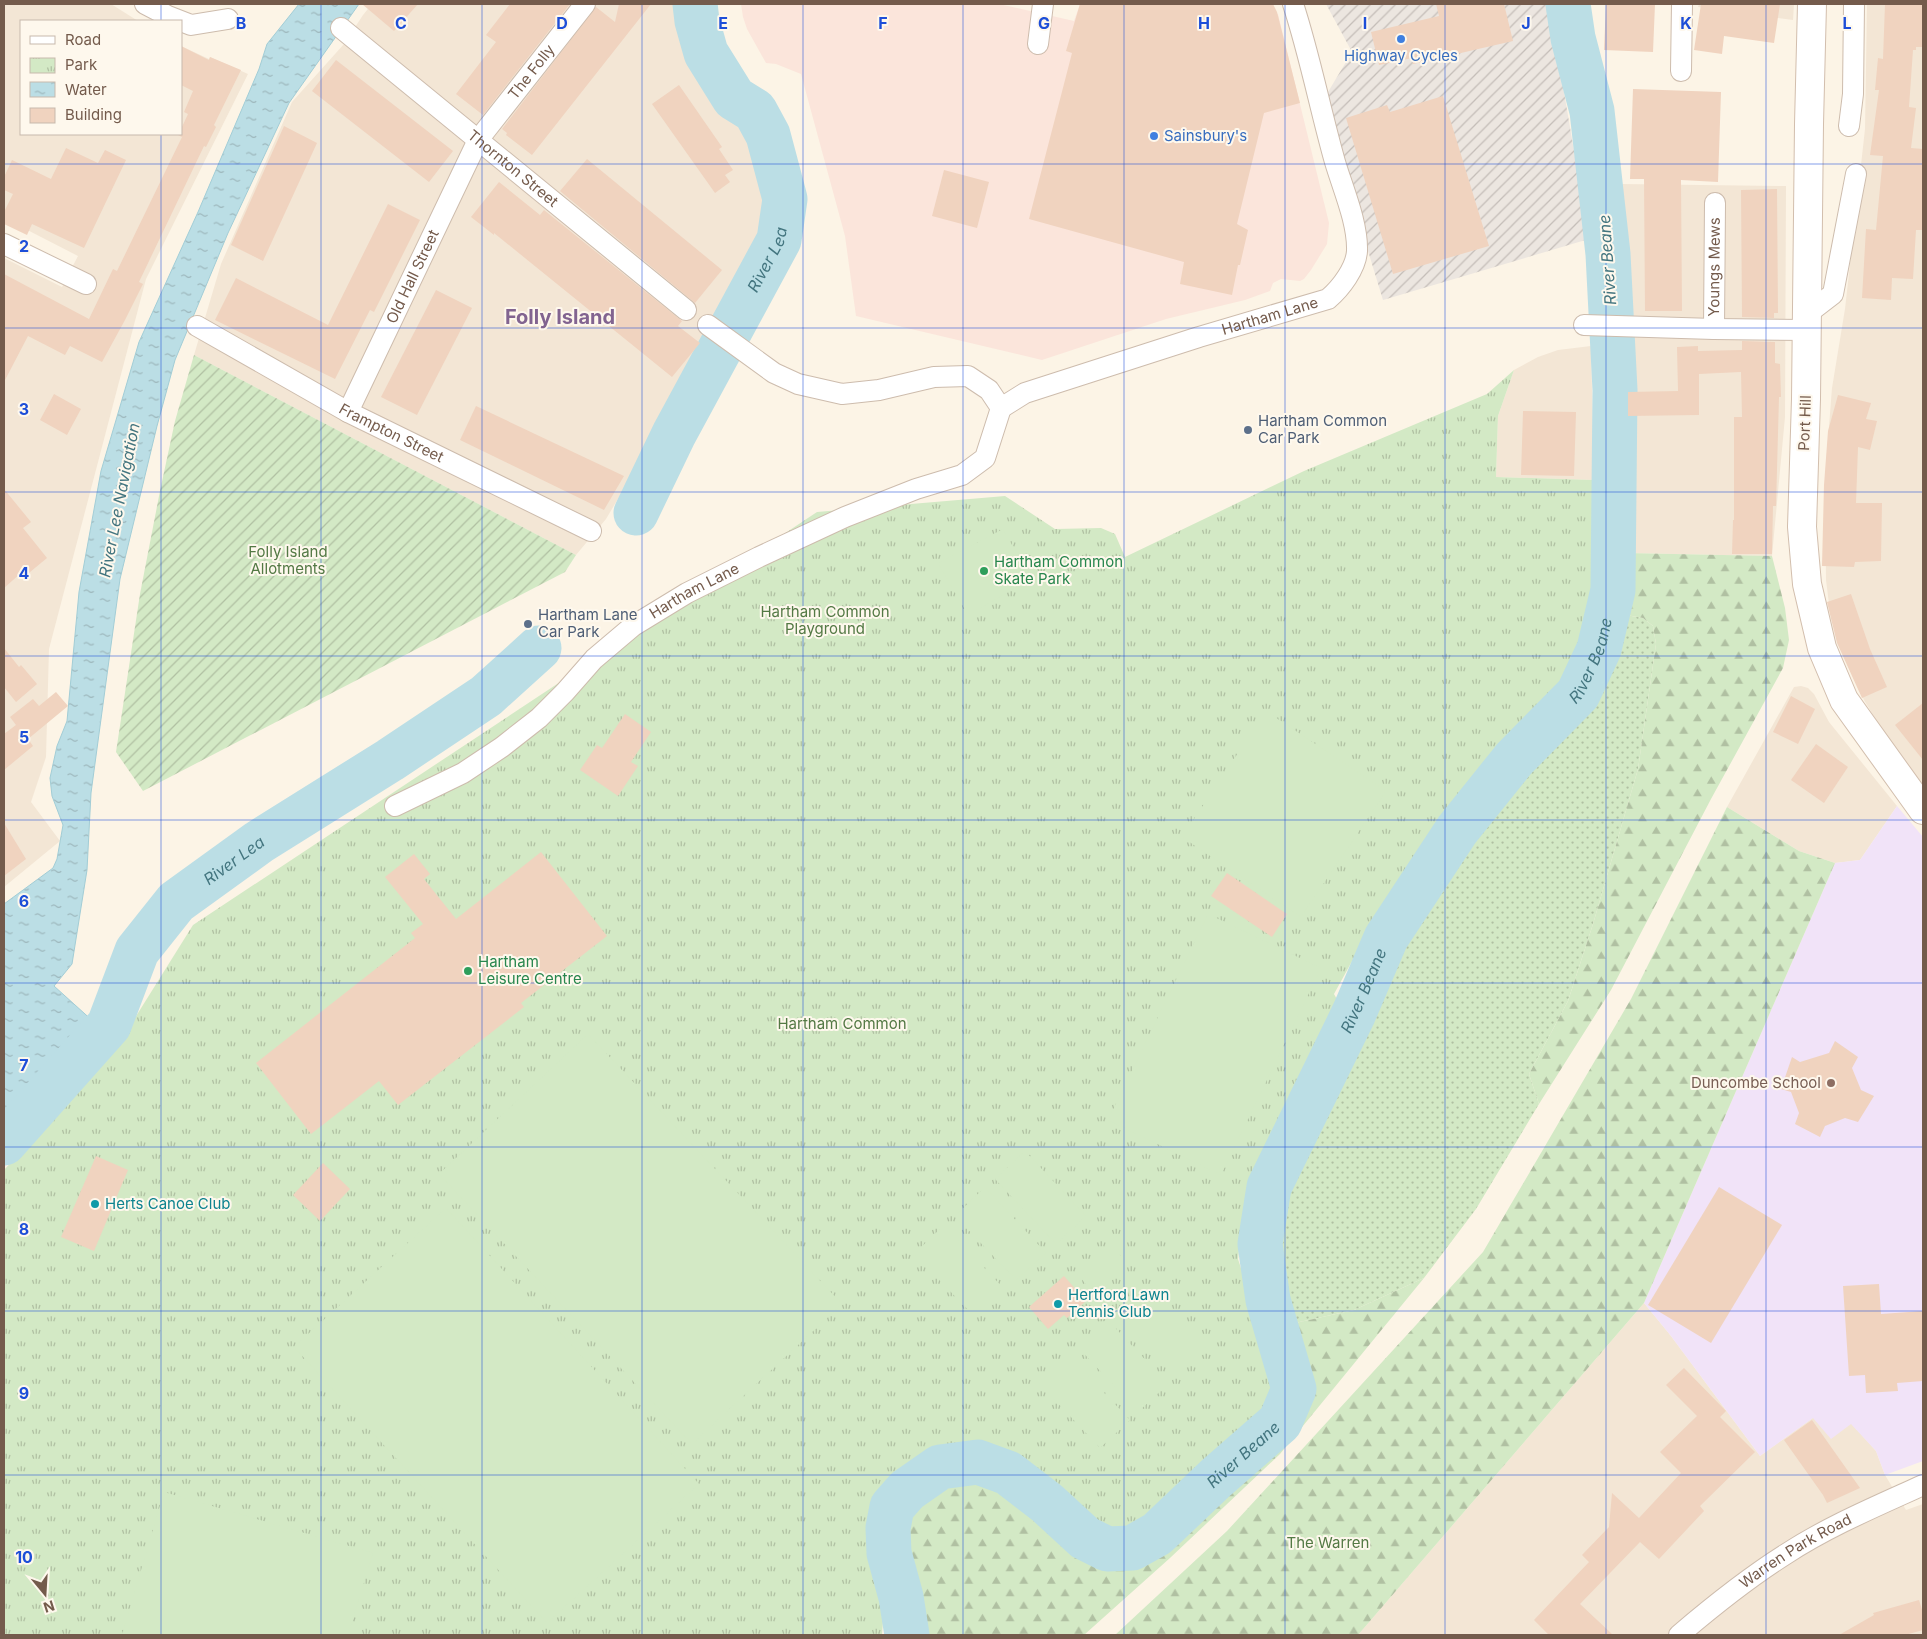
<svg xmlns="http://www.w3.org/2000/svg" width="1927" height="1639" viewBox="0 0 1927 1639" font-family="Inter,sans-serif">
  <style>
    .residential { fill: #f3e6d5 }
    .commercial { fill: #fbe5db }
    .industrial { fill: url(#industrial-furrows) }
    .education { fill: #f1e3f8 }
    .grass { fill: url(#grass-dots) }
    .forest { fill: url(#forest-firs) }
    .park { fill: url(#park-tufts) }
    .garden { fill: url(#garden-furrows) }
    .pitch { fill: #d3e9c5 }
    .water { fill: url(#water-ripples); stroke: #a2cdd6 }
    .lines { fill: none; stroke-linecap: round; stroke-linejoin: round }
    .river { stroke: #bbdee5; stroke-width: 45 }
    .building { fill: #f0d3bf }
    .street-casing { stroke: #cdbcad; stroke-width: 22 }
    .secondary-casing { stroke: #d2bead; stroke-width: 30 }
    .street { stroke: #fff; stroke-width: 20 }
    .secondary { stroke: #fff; stroke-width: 28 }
    .grid { fill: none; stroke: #1d4ed8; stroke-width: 1; stroke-opacity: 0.55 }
    .shop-dot { fill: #3f7fe0; stroke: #fef8ed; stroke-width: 2 }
    .service-dot { fill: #5c6f8a; stroke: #fef8ed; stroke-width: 2 }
    .leisure-dot { fill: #2e9e5b; stroke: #fef8ed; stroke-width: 2 }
    .education-dot { fill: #8d6e63; stroke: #fef8ed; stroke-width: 2 }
    .culture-dot { fill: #0f9aa8; stroke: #fef8ed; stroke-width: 2 }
    .labels { text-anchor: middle; stroke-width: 4; stroke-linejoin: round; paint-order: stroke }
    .shop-label { font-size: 15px; fill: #366cbe; stroke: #fef8ed }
    .street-label { font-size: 15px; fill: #745b4c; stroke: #fef8ed }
    .service-label { font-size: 15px; fill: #4e5e75; stroke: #fef8ed; text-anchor: start }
    .park-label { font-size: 15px; fill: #537944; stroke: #fef8ed }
    .leisure-label { font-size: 15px; fill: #27864d; stroke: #fef8ed; text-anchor: start }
    .education-label { font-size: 15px; fill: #785e54; stroke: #fef8ed; text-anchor: end }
    .culture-label { font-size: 15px; fill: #0d838f; stroke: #fef8ed; text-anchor: start }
    .water-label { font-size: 16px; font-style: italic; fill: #43757f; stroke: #fef8ed }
    .district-label { font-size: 20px; font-weight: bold; fill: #826490; stroke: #fef8ed }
    .grid-label { font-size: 16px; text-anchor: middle; font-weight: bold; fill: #1d4ed8; stroke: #fef8ed; stroke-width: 4; stroke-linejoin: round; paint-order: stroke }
  </style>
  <defs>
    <pattern id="industrial-furrows" width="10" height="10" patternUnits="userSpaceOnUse" patternTransform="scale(1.25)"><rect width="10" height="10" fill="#ece6e0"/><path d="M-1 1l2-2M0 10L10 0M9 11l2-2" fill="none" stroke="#c4bdb8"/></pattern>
    <pattern id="grass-dots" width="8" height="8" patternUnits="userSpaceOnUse" patternTransform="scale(1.25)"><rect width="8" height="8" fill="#d3e9c5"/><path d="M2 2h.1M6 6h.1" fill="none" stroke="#b0c0a2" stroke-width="1.8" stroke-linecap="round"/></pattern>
    <pattern id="forest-firs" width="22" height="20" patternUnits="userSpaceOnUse" patternTransform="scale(1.25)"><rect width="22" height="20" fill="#d3e9c5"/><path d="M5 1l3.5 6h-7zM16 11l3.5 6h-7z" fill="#b0c0a2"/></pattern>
    <pattern id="park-tufts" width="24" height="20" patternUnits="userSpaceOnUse" patternTransform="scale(1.25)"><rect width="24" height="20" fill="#d3e9c5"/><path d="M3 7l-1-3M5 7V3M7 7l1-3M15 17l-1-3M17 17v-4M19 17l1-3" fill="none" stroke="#b0c0a2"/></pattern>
    <pattern id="garden-furrows" width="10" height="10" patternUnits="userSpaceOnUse" patternTransform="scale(1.25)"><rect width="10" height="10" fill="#d3e9c5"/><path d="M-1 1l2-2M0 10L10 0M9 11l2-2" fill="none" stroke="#b0c0a2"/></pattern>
    <pattern id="water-ripples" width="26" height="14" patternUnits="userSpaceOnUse" patternTransform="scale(1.25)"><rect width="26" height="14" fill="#bbdee5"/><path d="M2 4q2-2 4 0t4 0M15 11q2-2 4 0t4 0" fill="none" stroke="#9db7bc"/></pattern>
  </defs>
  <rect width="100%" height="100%" fill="#fcf4e6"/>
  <g class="residential">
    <polygon points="4,4 111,4 138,21 21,21 21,134 181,134 181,46 209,59 210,57 248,74 146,279 49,649 46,757 31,802 60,841 4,887 4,258 62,287 78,256 4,218"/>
    <polygon points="372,4 687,4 689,24 700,60 752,142 768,217 729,315 706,331 679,394 654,438 606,519 576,555 194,355 221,264 292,102 344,44 363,15"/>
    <polygon points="1699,4 1794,4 1793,20 1698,7"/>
    <polygon points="1867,4 1923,4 1923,784 1895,751 1864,700 1849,666 1830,612 1826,580 1825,479 1832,388 1845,309 1865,129"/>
    <polygon points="1621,184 1786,186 1785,417 1772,556 1626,553 1627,346 1629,311"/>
    <polygon points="1591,346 1594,480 1496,477 1498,416 1514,370 1538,357 1558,350"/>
    <polygon points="1801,686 1808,688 1814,694 1829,722 1897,806 1860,860 1835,863 1799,851 1727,807 1794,687"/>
    <polygon points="1644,1303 1671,1336 1760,1456 1814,1417 1851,1423 1876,1451 1885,1475 1906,1510 1923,1504 1923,1635 1358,1635"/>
  </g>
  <polygon class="commercial" points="741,4 999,4 1074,21 1080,4 1230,4 1278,14 1329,223 1327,244 1311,270 1304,279 1300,281 1281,279 1273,283 1270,291 1245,300 1166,319 1042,360 856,316 845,236 801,74 776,64 766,63 747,29 743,17"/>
  <polygon class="industrial" points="1326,4 1549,4 1589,239 1383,300 1328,120 1328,92 1352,52"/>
  <polygon class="education" points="1897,806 1923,837 1923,1461 1885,1475 1876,1451 1851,1424 1831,1439 1813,1418 1760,1456 1671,1336 1644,1303 1835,863 1860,860"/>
  <polygon class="grass" points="1626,615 1643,618 1653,626 1656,644 1638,769 1593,924 1568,1001 1529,1074 1539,1104 1476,1209 1424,1278 1354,1310 1295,1323 1287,1299 1276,1256 1281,1209 1300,1155 1328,1107 1399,950 1507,787 1567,727 1601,685 1621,647"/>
  <g class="forest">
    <polygon points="1626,553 1772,556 1785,608 1789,640 1783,668 1711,799 1611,990 1539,1104 1529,1074 1568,1001 1593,924 1638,769 1656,644 1653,626 1643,618 1626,615"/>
    <polygon points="1727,807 1799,851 1835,863 1644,1303 1358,1635 1115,1635 1227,1531 1483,1252 1631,999"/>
    <polygon points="1424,1278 1280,1454 1170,1558 1084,1635 918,1635 919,1609 904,1541 911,1511 929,1491 954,1476 980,1479 1003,1486 1046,1526 1087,1557 1135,1561 1160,1547 1301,1407 1309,1365 1295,1323 1354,1310"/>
  </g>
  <polygon class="park" points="1514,370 1498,416 1496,477 1594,480 1593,604 1583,638 1566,675 1544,707 1495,755 1384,903 1334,994 1339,1003 1340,1008 1251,1185 1241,1233 1238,1259 1265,1342 1280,1365 1282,1380 1279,1392 1265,1408 1194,1473 1138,1521 1110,1534 1098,1536 1090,1532 1013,1457 973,1447 938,1454 910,1469 898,1471 885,1487 868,1513 869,1547 885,1593 882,1635 4,1635 4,1170 113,1053 193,925 817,512 1005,496 1055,529 1101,528 1115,534 1125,557 1304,471 1487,394"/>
  <polygon class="garden" points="194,355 576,555 565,572 143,791 116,752 140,594 160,491 175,421"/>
  <g class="pitch">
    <polygon points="1003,529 1031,579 968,615 938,563"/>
    <polygon points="1266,711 1386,791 1301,917 1182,837"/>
    <polygon points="1208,914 1321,968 1221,1175 1108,1120"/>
    <polygon points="588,1034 842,1304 692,1444 439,1174"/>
    <polygon points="1025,1151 1086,1216 1056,1244 995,1179"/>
    <polygon points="985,1187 1046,1253 1016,1280 955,1216"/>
    <polygon points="446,1208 699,1484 547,1623 294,1347"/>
    <polygon points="944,1225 1006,1291 976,1318 914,1254"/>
    <polygon points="1110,1244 1125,1260 1092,1291 1077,1274"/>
    <polygon points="1145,1284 1206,1348 1176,1377 1115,1311"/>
    <polygon points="1107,1319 1168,1384 1138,1412 1077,1346"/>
    <polygon points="1069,1356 1130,1420 1100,1448 1039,1383"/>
    <polygon points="164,1492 373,1553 348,1635 122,1635"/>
  </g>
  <polygon class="water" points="299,4 359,4 289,103 228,233 175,360 157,426 120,579 91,793 87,870 72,964 54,986 95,1023 4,1124 4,904 53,868 57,859 63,825 52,796 50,778 57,746 67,721 79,592 101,471 139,342 198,212 259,69 267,44"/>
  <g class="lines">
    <g class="river">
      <path id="s1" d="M636,513L674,434L779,240L785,199L768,135L755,111L734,98L706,53L697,21L695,4"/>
      <path id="s2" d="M4,1143L109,1025L137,951L176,902L259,842L390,760L486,696L539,648"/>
      <path id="s3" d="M907,1635L901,1597L889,1553L888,1528L892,1507L907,1490L940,1467L978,1462L1008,1473L1047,1503L1085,1538L1107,1549L1132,1548L1157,1534L1216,1478L1280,1422L1294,1389L1268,1300L1260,1244L1269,1187L1354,1013L1386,938L1457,830L1514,759L1578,694L1599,649L1613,590L1615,390L1608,254L1592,111L1573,38L1568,4"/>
    </g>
  </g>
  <g class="building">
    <polygon points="362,4 418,4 394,31"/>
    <polygon points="510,4 570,4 483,115 456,94 496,42 486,35"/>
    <polygon points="619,4 651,4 532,155 506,135 507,133 502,129 596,7 615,22"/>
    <polygon points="1080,4 1273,4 1277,12 1300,103 1264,113 1237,224 1248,230 1240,265 1238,265 1232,295 1180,284 1184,262 1029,219 1072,53 1066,51"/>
    <polygon points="1436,4 1504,4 1513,41 1413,64 1412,58 1379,65 1371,32 1439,16"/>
    <polygon points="1606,4 1655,4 1653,52 1604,50"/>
    <polygon points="1701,4 1780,4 1774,43 1724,36 1722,54 1694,50"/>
    <polygon points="1885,4 1923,4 1923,47 1916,47 1916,50 1913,50 1909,107 1916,108 1911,148 1923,149 1923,230 1916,230 1913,279 1892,278 1891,300 1862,298 1866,229 1876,230 1883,156 1870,155 1879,90 1875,90 1878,58 1883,59"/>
    <polygon points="181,46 209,60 210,57 241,70 214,125 216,127 206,147 204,146 139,282 143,284 125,320 102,362 70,346 65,355 28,336 4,382 4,274 89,319 113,269 117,271 182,137 178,135 181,134 181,129 188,114 184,112 193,91 181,85"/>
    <polygon points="336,60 453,151 429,182 312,91"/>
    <polygon points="679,85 722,147 719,149 733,170 725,175 730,182 715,193 652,104"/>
    <polygon points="1633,89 1721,92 1718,182 1681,180 1682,311 1645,311 1644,179 1630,179"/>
    <polygon points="1443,96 1489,246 1393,274 1346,118 1387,105 1390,112"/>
    <polygon points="284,126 317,143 263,261 231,245"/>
    <polygon points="66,148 98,163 105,150 126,160 84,248 32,224 27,235 4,224 4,212 13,194 4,190 4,177 12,160 51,179"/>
    <polygon points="587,159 722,270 695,303 560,191"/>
    <polygon points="944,170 989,182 977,228 932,216"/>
    <polygon points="499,182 540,215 544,210 682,321 678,326 700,343 672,377 494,233 494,235 471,217"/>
    <polygon points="1777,189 1778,313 1774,313 1774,318 1742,317 1741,190"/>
    <polygon points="388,204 420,220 374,312 370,310 335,379 215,320 236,278 328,325"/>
    <polygon points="436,290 472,308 417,415 381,397"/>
    <polygon points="1742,341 1775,342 1775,363 1780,364 1781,397 1779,397 1776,506 1773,506 1772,554 1732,554 1733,520 1734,520 1734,417 1742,417 1741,372 1699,374 1699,415 1628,416 1628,392 1678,391 1677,347 1698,346 1698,351 1742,350"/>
    <polygon points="54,394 81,409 67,435 40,420"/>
    <polygon points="1838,395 1871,403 1866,419 1877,421 1870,450 1858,447 1856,503 1882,503 1881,561 1855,562 1854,567 1822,566 1824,485 1828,431"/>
    <polygon points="476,406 624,476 604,510 460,440"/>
    <polygon points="1523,411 1576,412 1574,476 1521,475"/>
    <polygon points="4,489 31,522 23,528 47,558 24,577 21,573 4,588"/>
    <polygon points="1851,594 1870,649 1887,687 1862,698 1837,643 1827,602"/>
    <polygon points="4,648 19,667 21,665 37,684 16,702 4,687"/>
    <polygon points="56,692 68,706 28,739 33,746 4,770 4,734 16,725 10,717 33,699 39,706"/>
    <polygon points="1791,696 1815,709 1798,744 1773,732"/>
    <polygon points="1923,703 1923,760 1895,725"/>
    <polygon points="625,714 651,732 631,762 638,766 618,796 580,770 597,745 602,748"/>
    <polygon points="1816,744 1848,767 1824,803 1791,780"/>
    <polygon points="4,823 26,859 4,876"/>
    <polygon points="541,852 607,936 521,1003 524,1007 398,1105 379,1081 311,1134 256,1063 415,938 411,933 423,924 385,877 414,854 430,874 424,879 456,919"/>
    <polygon points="1227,873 1287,914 1272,937 1211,896"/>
    <polygon points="1835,1041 1858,1057 1852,1068 1861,1090 1874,1096 1858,1122 1845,1118 1825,1126 1820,1137 1795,1124 1799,1113 1791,1092 1781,1089 1792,1057 1800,1062 1829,1053"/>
    <polygon points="96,1156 128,1170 94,1251 61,1237"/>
    <polygon points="323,1163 350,1189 320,1221 293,1195"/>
    <polygon points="1719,1187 1782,1225 1711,1343 1648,1305"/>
    <polygon points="1064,1276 1086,1301 1067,1318 1064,1315 1048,1329 1029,1307"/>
    <polygon points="1879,1284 1881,1314 1923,1311 1923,1381 1897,1383 1898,1391 1866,1393 1865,1375 1849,1376 1843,1286"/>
    <polygon points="1684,1368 1726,1411 1720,1417 1755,1452 1700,1506 1704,1511 1659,1559 1640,1542 1580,1604 1613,1635 1549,1635 1534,1620 1589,1562 1582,1555 1609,1527 1612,1493 1639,1518 1681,1473 1660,1452 1697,1416 1666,1385"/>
    <polygon points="1812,1420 1860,1488 1827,1503 1823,1495 1784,1440"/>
    <polygon points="1919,1600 1923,1613 1923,1630 1905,1635 1839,1635 1874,1615 1873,1613"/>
  </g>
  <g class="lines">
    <g class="street-casing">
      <g id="street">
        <polyline points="145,4 168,16 191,25 228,19"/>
        <path id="s4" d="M341,28L686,310"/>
        <polyline points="1038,44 1043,4"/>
        <polyline points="1681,71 1682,4"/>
        <polyline points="1849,126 1853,94 1854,4"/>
        <polyline points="4,244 86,284"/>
        <polyline points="1807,314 1833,294 1856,174"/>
        <polyline points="1584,325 1714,329 1807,330"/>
        <path id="s5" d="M197,326L348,412L591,531"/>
        <path id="s6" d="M1714,329L1715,203"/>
        <path id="s7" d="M1001,408L1025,393L1199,337L1328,299C1341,288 1356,268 1357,251C1358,223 1343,189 1335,162C1320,109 1310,56 1293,4"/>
        <path id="s8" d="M348,412L478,140L585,4"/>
        <path id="s9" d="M395,806L463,773L502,747L539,718L565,692L594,659L633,626L687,593L759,557L845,517L916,489L962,475L985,458L1001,408L989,390L968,376L934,377L879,390L842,394L798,384L774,373L708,325"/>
        <path id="s10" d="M1679,1635C1713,1606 1748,1578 1786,1554C1829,1526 1877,1506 1923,1485"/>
      </g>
    </g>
    <g class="secondary-casing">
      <polyline id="secondary" points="1812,4 1809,124 1806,399 1802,527 1807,584 1822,648 1844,700 1923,810"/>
    </g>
    <use href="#street" class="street"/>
    <use href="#secondary" class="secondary"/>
  </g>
  <path class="grid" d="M161,4V21M321,4V1635M482,4V1635M642,4V1635M803,4V1635M963,4V1635M1124,4V1635M1285,4V1635M1445,4V1635M1606,4V1635M1766,4V1635M161,134V1635M4,164H1923M4,328H1923M4,492H1923M4,656H1923M4,820H1923M4,983H1923M4,1147H1923M4,1311H1923M4,1475H1923"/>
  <g class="shop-dot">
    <circle cx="1401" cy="39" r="5"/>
    <circle cx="1154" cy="136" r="5"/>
  </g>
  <g class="service-dot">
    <circle cx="1248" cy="430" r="5"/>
    <circle cx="528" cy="624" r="5"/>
  </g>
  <g class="leisure-dot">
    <circle cx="984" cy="571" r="5"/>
    <circle cx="468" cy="971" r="5"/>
  </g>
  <circle class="education-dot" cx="1831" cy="1083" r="5"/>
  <g class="culture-dot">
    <circle cx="95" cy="1204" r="5"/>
    <circle cx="1058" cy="1304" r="5"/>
  </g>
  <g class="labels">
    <g class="shop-label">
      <text x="1401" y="61">Highway Cycles</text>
      <text x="1164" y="141" text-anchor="start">Sainsbury's</text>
    </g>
    <g class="street-label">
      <text dy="5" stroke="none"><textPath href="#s8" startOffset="388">The Folly</textPath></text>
      <text dy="5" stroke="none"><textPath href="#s4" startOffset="222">Thornton Street</textPath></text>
      <text dy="5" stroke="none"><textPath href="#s6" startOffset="62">Youngs Mews</textPath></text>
      <text dy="5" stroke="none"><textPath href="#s8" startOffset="150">Old Hall Street</textPath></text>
      <text dy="5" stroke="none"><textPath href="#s7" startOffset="285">Hartham Lane</textPath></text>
      <text transform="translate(1805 423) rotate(-88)" y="5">Port Hill</text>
      <text dy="5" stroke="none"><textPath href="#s5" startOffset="222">Frampton Street</textPath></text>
      <text dy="5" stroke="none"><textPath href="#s9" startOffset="372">Hartham Lane</textPath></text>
      <text dy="5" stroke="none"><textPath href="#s10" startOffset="144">Warren Park Road</textPath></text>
    </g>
    <g class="service-label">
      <text x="1258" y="426">Hartham Common<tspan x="1258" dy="17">Car Park</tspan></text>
      <text x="538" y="620">Hartham Lane<tspan x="538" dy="17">Car Park</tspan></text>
    </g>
    <g class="park-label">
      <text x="288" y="557">Folly Island<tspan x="288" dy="17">Allotments</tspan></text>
      <text x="825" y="617">Hartham Common<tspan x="825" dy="17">Playground</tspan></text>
      <text x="842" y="1029">Hartham Common</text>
      <text x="1328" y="1548">The Warren</text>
    </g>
    <g class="leisure-label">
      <text x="994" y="567">Hartham Common<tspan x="994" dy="17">Skate Park</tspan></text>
      <text x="478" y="967">Hartham<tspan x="478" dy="17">Leisure Centre</tspan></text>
    </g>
    <g class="education-label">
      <text x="1821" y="1088">Duncombe School</text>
    </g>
    <g class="culture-label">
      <text x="105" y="1209">Herts Canoe Club</text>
      <text x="1068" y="1300">Hertford Lawn<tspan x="1068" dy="17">Tennis Club</tspan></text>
    </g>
    <g class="water-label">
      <text dy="6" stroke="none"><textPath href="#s1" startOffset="286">River Lea</textPath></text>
      <text transform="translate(1607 260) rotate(-94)" y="6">River Beane</text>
      <text transform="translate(119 500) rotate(-79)" y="6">River Lee Navigation</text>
      <text dy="6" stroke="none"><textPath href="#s3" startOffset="1475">River Beane</textPath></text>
      <text dy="6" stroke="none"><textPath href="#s2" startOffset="371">River Lea</textPath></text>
      <text dy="6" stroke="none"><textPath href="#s3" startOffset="1070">River Beane</textPath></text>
      <text dy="6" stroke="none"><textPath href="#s3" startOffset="560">River Beane</textPath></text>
    </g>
    <g class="district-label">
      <text x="560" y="324">Folly Island</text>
    </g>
  </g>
  <g class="grid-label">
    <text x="241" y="29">B</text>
    <text x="401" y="29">C</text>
    <text x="562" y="29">D</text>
    <text x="723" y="29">E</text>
    <text x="883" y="29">F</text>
    <text x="1044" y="29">G</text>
    <text x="1204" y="29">H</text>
    <text x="1365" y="29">I</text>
    <text x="1526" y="29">J</text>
    <text x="1686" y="29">K</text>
    <text x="1847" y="29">L</text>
    <text x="24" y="252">2</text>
    <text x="24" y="415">3</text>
    <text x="24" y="579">4</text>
    <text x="24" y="743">5</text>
    <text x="24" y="907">6</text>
    <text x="24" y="1071">7</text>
    <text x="24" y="1235">8</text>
    <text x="24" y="1399">9</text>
    <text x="24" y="1563">10</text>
  </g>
  <rect width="1927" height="1639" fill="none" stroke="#745b4c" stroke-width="10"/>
  <rect x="20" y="20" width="162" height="115" fill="#fef8ed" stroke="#c7b9ad"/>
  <rect x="30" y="36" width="25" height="8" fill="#ffffff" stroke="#c7b9ad"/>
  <text x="65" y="45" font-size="15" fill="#745b4c">Road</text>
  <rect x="30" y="58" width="25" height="15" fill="url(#park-tufts)" stroke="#c7b9ad"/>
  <text x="65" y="70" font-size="15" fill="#745b4c">Park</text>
  <rect x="30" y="82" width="25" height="15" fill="url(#water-ripples)" stroke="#c7b9ad"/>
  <text x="65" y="95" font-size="15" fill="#745b4c">Water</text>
  <rect x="30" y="108" width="25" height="15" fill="#f0d3bf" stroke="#c7b9ad"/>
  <text x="65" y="120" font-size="15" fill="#745b4c">Building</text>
  <g transform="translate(45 1594) rotate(162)" stroke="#fef8ed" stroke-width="4" paint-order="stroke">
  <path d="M0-4L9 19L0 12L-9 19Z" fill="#745b4c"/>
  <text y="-8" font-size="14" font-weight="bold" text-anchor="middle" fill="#745b4c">N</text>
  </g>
</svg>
